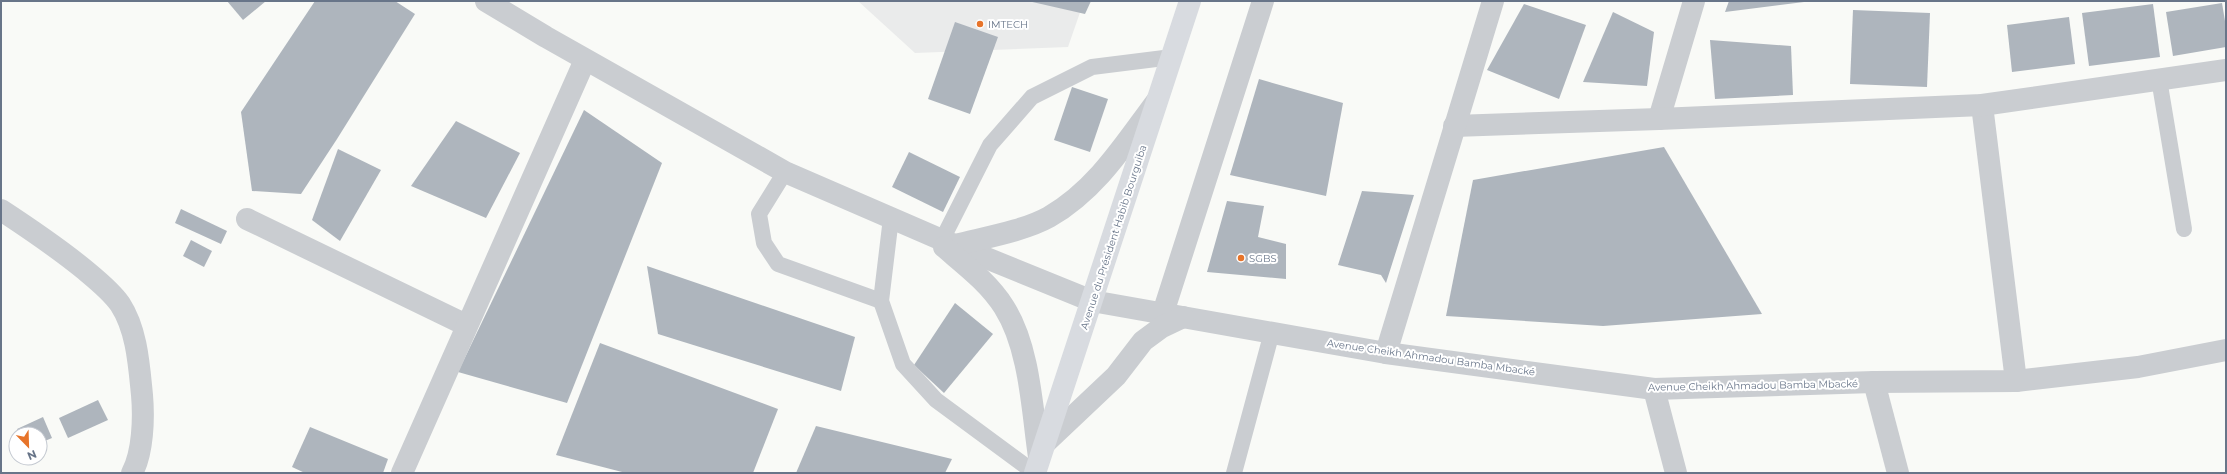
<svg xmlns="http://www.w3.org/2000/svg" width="2227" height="474" viewBox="0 0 2227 474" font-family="Montserrat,sans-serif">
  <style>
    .built { fill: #eaebeb }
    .building { fill: #aeb5bd }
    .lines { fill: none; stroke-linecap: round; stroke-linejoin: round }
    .service { stroke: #cacdd1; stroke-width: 16 }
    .minor { stroke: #cacdd1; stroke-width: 22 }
    .tertiary { stroke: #cacdd1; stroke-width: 22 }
    .secondary { stroke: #d8dbe0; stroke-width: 22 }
    .poi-dot { fill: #e7742a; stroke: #fff; stroke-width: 1.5 }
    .labels { text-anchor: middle; stroke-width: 4; stroke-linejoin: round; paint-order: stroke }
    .poi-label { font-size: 10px; fill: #687589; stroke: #fff; text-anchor: start }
    .street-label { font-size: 10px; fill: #687589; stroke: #fff }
  </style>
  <rect width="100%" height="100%" fill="#f9faf7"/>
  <polygon class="built" points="858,1 1084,1 1068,47 915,53"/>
  <g class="building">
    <polygon points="227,1 266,1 243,20"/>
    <polygon points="315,1 395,1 415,14 337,139 301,194 252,191 241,112"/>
    <polygon points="1028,1 1091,1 1085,14"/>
    <polygon points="1729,1 1803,1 1804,2 1725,12"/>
    <polygon points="2222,3 2226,27 2226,47 2173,56 2166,12"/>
    <polygon points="1524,4 1586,25 1559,99 1487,70"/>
    <polygon points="2153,4 2160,57 2089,66 2082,13"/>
    <polygon points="1853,10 1930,13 1927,87 1850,84"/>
    <polygon points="1613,12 1654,32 1647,86 1583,82"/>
    <polygon points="2069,17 2075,64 2012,72 2007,25"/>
    <polygon points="955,22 998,37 970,114 928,99"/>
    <polygon points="1710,40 1791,46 1793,95 1715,99"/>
    <polygon points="1259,79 1343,103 1326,196 1230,175"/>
    <polygon points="1072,87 1108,99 1090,152 1054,140"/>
    <polygon points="584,110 662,163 567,403 458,372"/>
    <polygon points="456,121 520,153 486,218 411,186"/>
    <polygon points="1664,147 1762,314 1603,326 1446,316 1473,180"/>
    <polygon points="338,149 381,170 340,241 312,220"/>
    <polygon points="909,152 960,177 943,212 892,187"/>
    <polygon points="1362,191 1414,195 1386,283 1381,275 1338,265"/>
    <polygon points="1227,201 1264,206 1258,237 1286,244 1286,279 1207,272"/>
    <polygon points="181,209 227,231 221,244 175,223"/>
    <polygon points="191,240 212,251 204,267 183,256"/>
    <polygon points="647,266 855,337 841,391 658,334"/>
    <polygon points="955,303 993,334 944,393 914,365"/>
    <polygon points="600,343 778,409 753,473 626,473 556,455"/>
    <polygon points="98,400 108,420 68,438 59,418"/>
    <polygon points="43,417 52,438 40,443 40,434 19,434 17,429"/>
    <polygon points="816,426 952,459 945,473 796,473"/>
    <polygon points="310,427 388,459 383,473 305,473 292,467"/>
  </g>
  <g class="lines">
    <g class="service">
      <polyline points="2159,79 2184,229"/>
      <polyline points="785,172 759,214 764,243 778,264 881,301"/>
      <polyline points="891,218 881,301 903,364 936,400 1035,473"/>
      <polyline points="942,240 990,145 1032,97 1092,67 1172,57"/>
      <polyline points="1234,473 1272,332"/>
    </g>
    <g class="minor">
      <polyline points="1982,105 2016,381"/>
      <polyline points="1659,119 1694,1"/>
      <polyline points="1454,126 1659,119 1982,105 2226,70"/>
      <path d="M1,210C30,229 58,248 85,270C97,280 111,291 120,304C137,330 139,365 142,395C144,418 143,453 132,473"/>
      <polyline points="247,219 466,325"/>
      <polyline points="1163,313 1263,1"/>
      <polyline points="1386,353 1493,1"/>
      <polyline points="1874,382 1898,473"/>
      <polyline points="1654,389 1676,473"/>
      <polyline points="402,473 585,60"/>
    </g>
    <g class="tertiary">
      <polyline points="486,1 546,37 785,172 942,240 1092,301 1386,353 1654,389 1874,382 2016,381 2138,367 2226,350"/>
      <path d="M956,245C983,238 1024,231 1049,217C1096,190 1124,145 1156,102"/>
      <path d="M944,247C965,265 989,283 1004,307C1030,348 1032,409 1039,457"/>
      <polyline points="1043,445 1116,376 1143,341 1162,327 1183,317"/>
    </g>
    <polyline class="secondary" points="1035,473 1190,1"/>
  </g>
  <g class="poi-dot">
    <circle cx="980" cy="24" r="4"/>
    <circle cx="1241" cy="258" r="4"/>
  </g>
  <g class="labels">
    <g class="poi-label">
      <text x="988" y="28">IMTECH</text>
      <text x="1249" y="262">SGBS</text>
    </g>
    <g class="street-label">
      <text transform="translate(1113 237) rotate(-72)" y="4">Avenue du Président Habib Bourguiba</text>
      <text transform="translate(1431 357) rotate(8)" y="4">Avenue Cheikh Ahmadou Bamba Mbacké</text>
      <text transform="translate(1753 385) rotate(-1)" y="4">Avenue Cheikh Ahmadou Bamba Mbacké</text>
    </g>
  </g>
  <rect width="2227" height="474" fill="none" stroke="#687589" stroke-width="4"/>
  <g transform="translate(28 446) rotate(157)"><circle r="19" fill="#ffffff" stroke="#c3c8d0"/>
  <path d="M0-3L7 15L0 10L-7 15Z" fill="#e7742a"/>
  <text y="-6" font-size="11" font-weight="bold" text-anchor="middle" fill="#687589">N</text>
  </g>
</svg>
